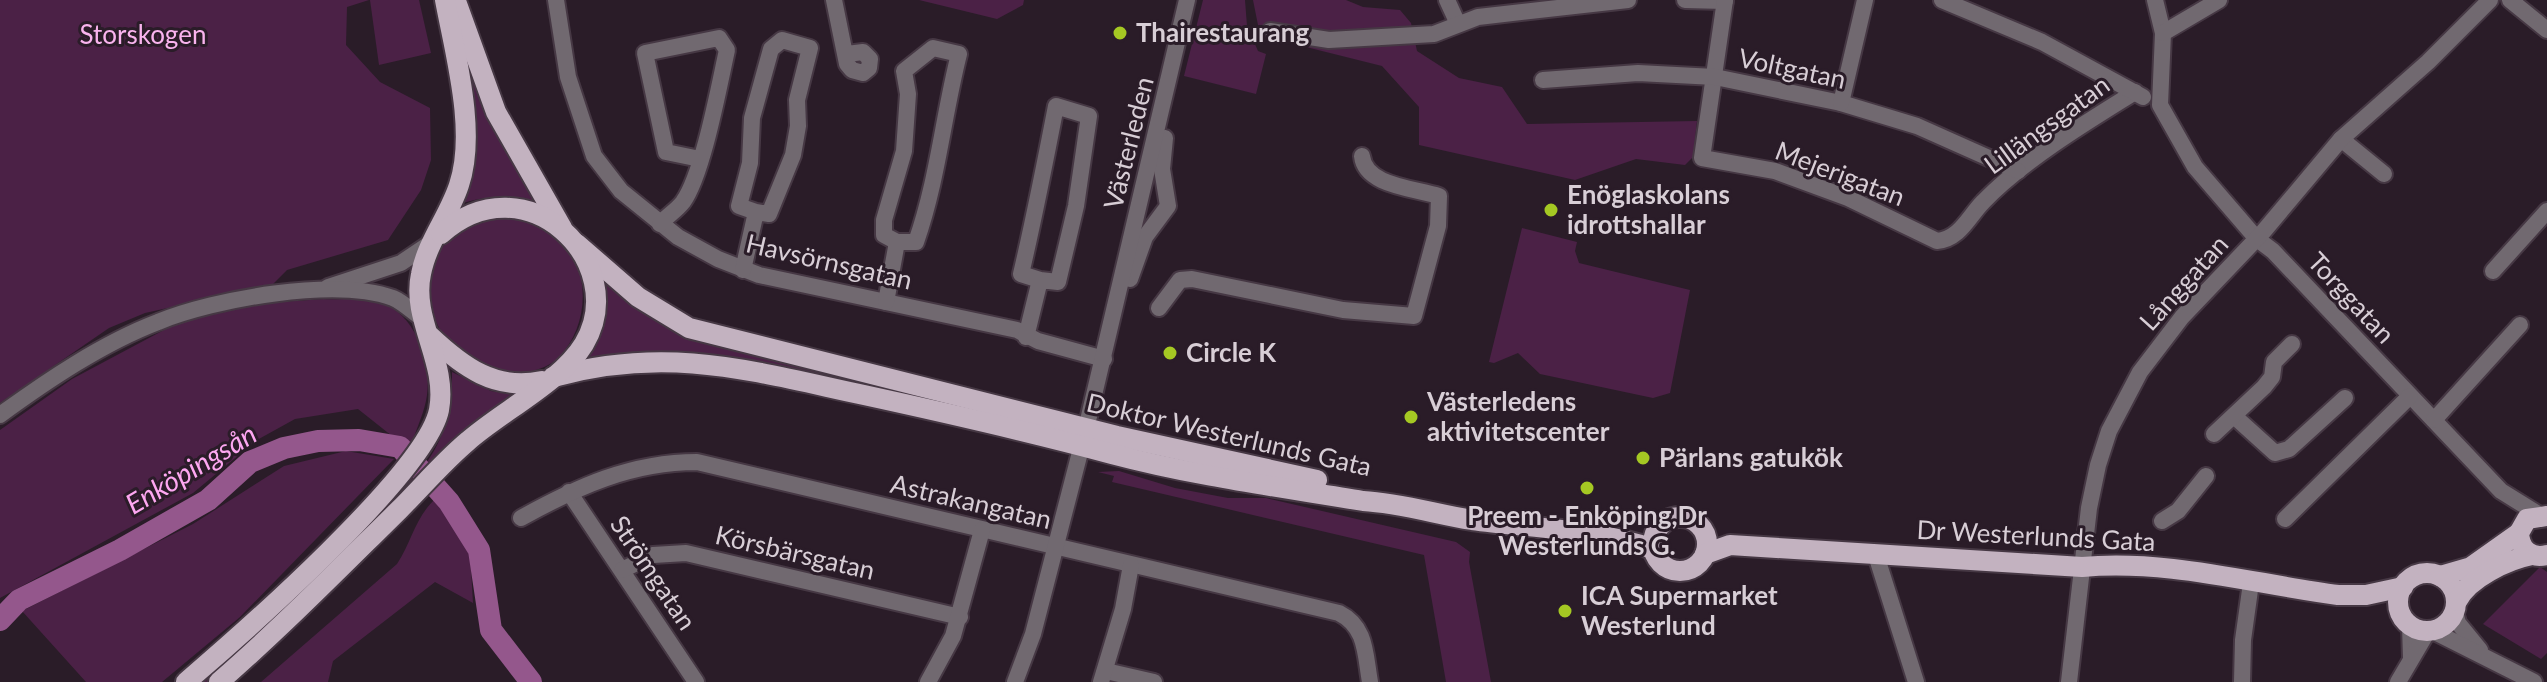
<svg xmlns="http://www.w3.org/2000/svg" width="2547" height="682" viewBox="0 0 2547 682" font-family="Lato,sans-serif">
  <style>
    .green { fill: #4b2146 }
    .lines { fill: none; stroke-linecap: round; stroke-linejoin: round }
    .river { stroke: #94578c; stroke-width: 22 }
    .minor-casing { stroke: #463844; stroke-width: 20 }
    .major-casing { stroke: #463844; stroke-width: 24 }
    .minor { stroke: #716970; stroke-width: 16 }
    .major { stroke: #c3b2c0; stroke-width: 20 }
    .poi-dot { fill: #a5c823; stroke: #2a1c28; stroke-width: 3 }
    .labels { text-anchor: middle; stroke-width: 6; stroke-linejoin: round; paint-order: stroke }
    .poi-label { font-size: 26px; font-weight: bold; fill: #d8ced6; stroke: #2a1c28; text-anchor: start }
    .park-label { font-size: 26px; fill: #f9b3ee; stroke: #2a1c28 }
    .street-label { font-size: 26px; fill: #d8ced6; stroke: #2a1c28 }
    .water-label { font-size: 28px; font-style: italic; fill: #fda7f1; stroke: #2a1c28 }
  </style>
  <rect width="100%" height="100%" fill="#2a1c28"/>
  <g class="green">
    <polygon points="0,0 369,0 347,7 346,45 380,82 430,108 431,160 421,190 388,240 287,270 272,285 145,313 109,328 0,403"/>
    <polygon points="370,0 419,0 431,53 379,65"/>
    <polygon points="919,0 1024,0 1023,5 997,19"/>
    <polygon points="1203,0 1245,0 1247,26 1258,51 1266,54 1256,94 1184,76"/>
    <polygon points="1253,0 1346,0 1363,7 1400,10 1411,23 1417,51 1459,78 1502,87 1527,124 1697,121 1693,157 1685,165 1636,159 1575,180 1419,145 1419,107 1382,66 1270,38 1258,25"/>
    <path d="M467,69L504,144L541,204C513,197 491,194 463,203L474,162Z"/>
    <path d="M507,217C523,220 539,223 552,233C593,263 591,325 558,358C549,367 533,372 519,373C420,379 385,226 507,217Z"/>
    <polygon points="1522,228 1577,242 1575,251 1579,263 1690,290 1670,393 1653,398 1540,374 1518,353 1494,363 1489,362"/>
    <path d="M602,279C642,311 669,329 718,346L994,414C938,401 882,389 826,376C742,358 675,342 589,359L603,321Z"/>
    <path d="M324,299C339,300 358,297 374,300C413,309 432,358 427,395C425,411 417,427 412,443L392,436L358,409L295,419L257,440L193,493L0,598V430L72,379L177,323L263,303Z"/>
    <path d="M452,372L491,391L514,395L210,682H198L251,635L427,462C447,433 452,406 452,372Z"/>
    <polygon points="346,451 394,459 240,617 162,682 86,682 22,611 193,524 284,466"/>
    <polygon points="1119,471 1175,488 1228,498 1266,498 1456,542 1470,552 1469,562 1491,682 1446,682 1424,555 1112,482 1114,476 1098,472"/>
    <path d="M435,499L470,552L473,603L435,582L333,661L328,682H261L397,564C412,541 415,518 435,499Z"/>
    <polygon points="2540,567 2547,572 2547,653 2541,659 2483,624"/>
  </g>
  <g class="lines">
    <polyline class="river" points="0,620 19,600 120,550 208,500 250,462 284,448 318,441 359,440 400,447 449,502 479,550 491,630 531,682"/>
    <g class="minor-casing">
      <g id="minor">
        <polyline points="556,0 568,77 594,156 621,191 678,237 718,259 759,275 1017,330 1038,341 1104,359"/>
        <polyline points="834,0 847,64 852,70 863,73 869,68 870,59 863,52 847,54"/>
        <polyline points="1447,0 1458,24"/>
        <polyline points="1685,0 1725,1"/>
        <path d="M1725,0L1702,158L1775,171L1848,198L1937,241C1960,239 1969,216 1983,202C2021,162 2088,121 2135,92"/>
        <polyline points="1942,0 2042,42 2143,97"/>
        <polyline points="2155,0 2163,33 2160,105 2195,167 2257,239 2273,251 2501,491 2538,514"/>
        <polyline points="2510,0 2547,30"/>
        <polyline points="1270,31 1329,40 1434,34 1478,17 1628,0"/>
        <polyline points="2163,33 2219,0"/>
        <polyline points="1543,80 1638,73 1715,77 1841,103 1917,126 2018,171"/>
        <polyline points="1841,103 1865,0"/>
        <polyline points="2341,139 2384,174"/>
        <path d="M660,224C667,216 677,210 683,202C703,174 719,86 727,50L719,38L645,53L666,152L700,159"/>
        <polyline points="743,270 756,212 769,214 793,155 798,126 797,100 810,48 782,40 771,49 752,118 750,163 739,206 756,212"/>
        <polyline points="2493,271 2547,211"/>
        <polyline points="1130,279 1145,237 1168,206 1162,169 1165,138"/>
        <polyline points="328,287 401,263 432,242"/>
        <path d="M886,302L897,242H916C938,179 943,117 959,54L933,48L904,71L908,94L904,151L884,220V235L897,242"/>
        <path d="M1159,308L1180,280L1192,279L1343,310L1414,316L1438,226L1439,196C1414,188 1365,186 1362,156"/>
        <path d="M1026,337L1040,280L1058,282L1076,206L1089,116L1056,106C1045,163 1034,219 1021,274L1040,280"/>
        <path d="M0,415C48,380 103,343 158,322C214,299 335,277 393,298C403,302 414,313 423,319"/>
        <polyline points="2234,416 2275,453 2289,449 2345,398"/>
        <polyline points="2434,420 2520,325"/>
        <polyline points="2214,434 2264,387 2272,377 2274,362 2292,344"/>
        <polyline points="569,492 696,682"/>
        <path d="M521,518C577,487 631,462 697,462L1339,613C1367,627 1365,655 1370,682"/>
        <polyline points="2285,519 2410,396"/>
        <polyline points="2162,521 2178,511 2206,476"/>
        <polyline points="1876,555 1916,682"/>
        <polyline points="622,570 653,555 686,553 960,617"/>
        <polyline points="2455,612 2458,623 2480,650"/>
        <polyline points="2410,625 2411,658"/>
        <polyline points="2433,631 2534,682"/>
        <polyline points="1106,671 1154,682"/>
        <polyline points="928,682 953,636 982,530"/>
        <polyline points="1015,682 1033,634 1086,429 1187,0"/>
        <polyline points="1101,682 1123,609 1131,565"/>
        <polyline points="2069,682 2089,508 2098,465 2109,431 2140,372 2182,317 2263,232 2341,139 2428,62 2490,0"/>
        <polyline points="2242,682 2243,640 2251,583"/>
        <polyline points="2398,682 2428,631"/>
      </g>
    </g>
    <g class="major-casing">
      <g id="major">
        <polyline points="457,4 496,112 562,228"/>
        <polyline points="577,244 638,297 689,328 1117,436 1317,480"/>
        <path d="M430,336C463,367 495,391 542,381"/>
        <path d="M553,377C668,345 752,371 864,395C947,413 1030,432 1112,454C1195,476 1279,487 1363,501C1400,503 1435,514 1472,520C1532,528 1595,529 1653,549"/>
        <path d="M2547,516L2527,519L2519,533C2520,549 2530,559 2547,555"/>
        <circle cx="1680" cy="544" r="27"/>
        <path d="M1705,554L1730,545L2082,567C2167,559 2254,584 2338,595H2366L2403,587"/>
        <circle cx="2427" cy="602" r="29"/>
        <polyline points="2440,576 2471,567 2519,533"/>
        <path d="M2457,601C2469,578 2507,560 2532,555"/>
        <path d="M186,682C241,635 426,473 439,410C448,362 411,320 421,274C427,242 449,216 459,185C477,132 455,54 445,0"/>
        <path d="M219,682C282,627 340,568 399,510C422,487 443,462 468,441C502,411 561,382 584,344C632,263 526,158 441,234"/>
      </g>
    </g>
    <use href="#minor" class="minor"/>
    <use href="#major" class="major"/>
  </g>
  <g class="poi-dot">
    <circle cx="1120" cy="33" r="8"/>
    <circle cx="1551" cy="210" r="8"/>
    <circle cx="1170" cy="353" r="8"/>
    <circle cx="1411" cy="417" r="8"/>
    <circle cx="1643" cy="458" r="8"/>
    <circle cx="1587" cy="488" r="8"/>
    <circle cx="1565" cy="611" r="8"/>
  </g>
  <g class="labels">
    <g class="poi-label">
      <text x="1136" y="42">Thairestaurang</text>
      <text x="1567" y="204">Enöglaskolans<tspan x="1567" dy="30">idrottshallar</tspan></text>
      <text x="1186" y="362">Circle K</text>
      <text x="1427" y="411">Västerledens<tspan x="1427" dy="30">aktivitetscenter</tspan></text>
      <text x="1659" y="467">Pärlans gatukök</text>
      <text x="1587" y="525" text-anchor="middle">Preem - Enköping,Dr<tspan x="1587" dy="30">Westerlunds G.</tspan></text>
      <text x="1581" y="605">ICA Supermarket<tspan x="1581" dy="30">Westerlund</tspan></text>
    </g>
    <g class="park-label">
      <text x="143" y="44">Storskogen</text>
    </g>
    <g class="street-label">
      <text transform="translate(1792 69) rotate(12)" y="9">Voltgatan</text>
      <text transform="translate(2047 125) rotate(-36)" y="9">Lillängsgatan</text>
      <text transform="translate(1129 143) rotate(-76)" y="9">Västerleden</text>
      <text transform="translate(1840 174) rotate(21)" y="9">Mejerigatan</text>
      <text transform="translate(829 262) rotate(13)" y="9">Havsörnsgatan</text>
      <text transform="translate(2184 283) rotate(-48)" y="9">Långgatan</text>
      <text transform="translate(2351 298) rotate(47)" y="9">Torggatan</text>
      <text transform="translate(1229 435) rotate(13)" y="9">Doktor Westerlunds Gata</text>
      <text transform="translate(971 502) rotate(13)" y="9">Astrakangatan</text>
      <text transform="translate(2036 536) rotate(3)" y="9">Dr Westerlunds Gata</text>
      <text transform="translate(795 553) rotate(13)" y="9">Körsbärsgatan</text>
      <text transform="translate(653 573) rotate(56)" y="9">Strömgatan</text>
    </g>
    <g class="water-label">
      <text transform="translate(191 469) rotate(-31)" y="10">Enköpingsån</text>
    </g>
  </g>
</svg>
